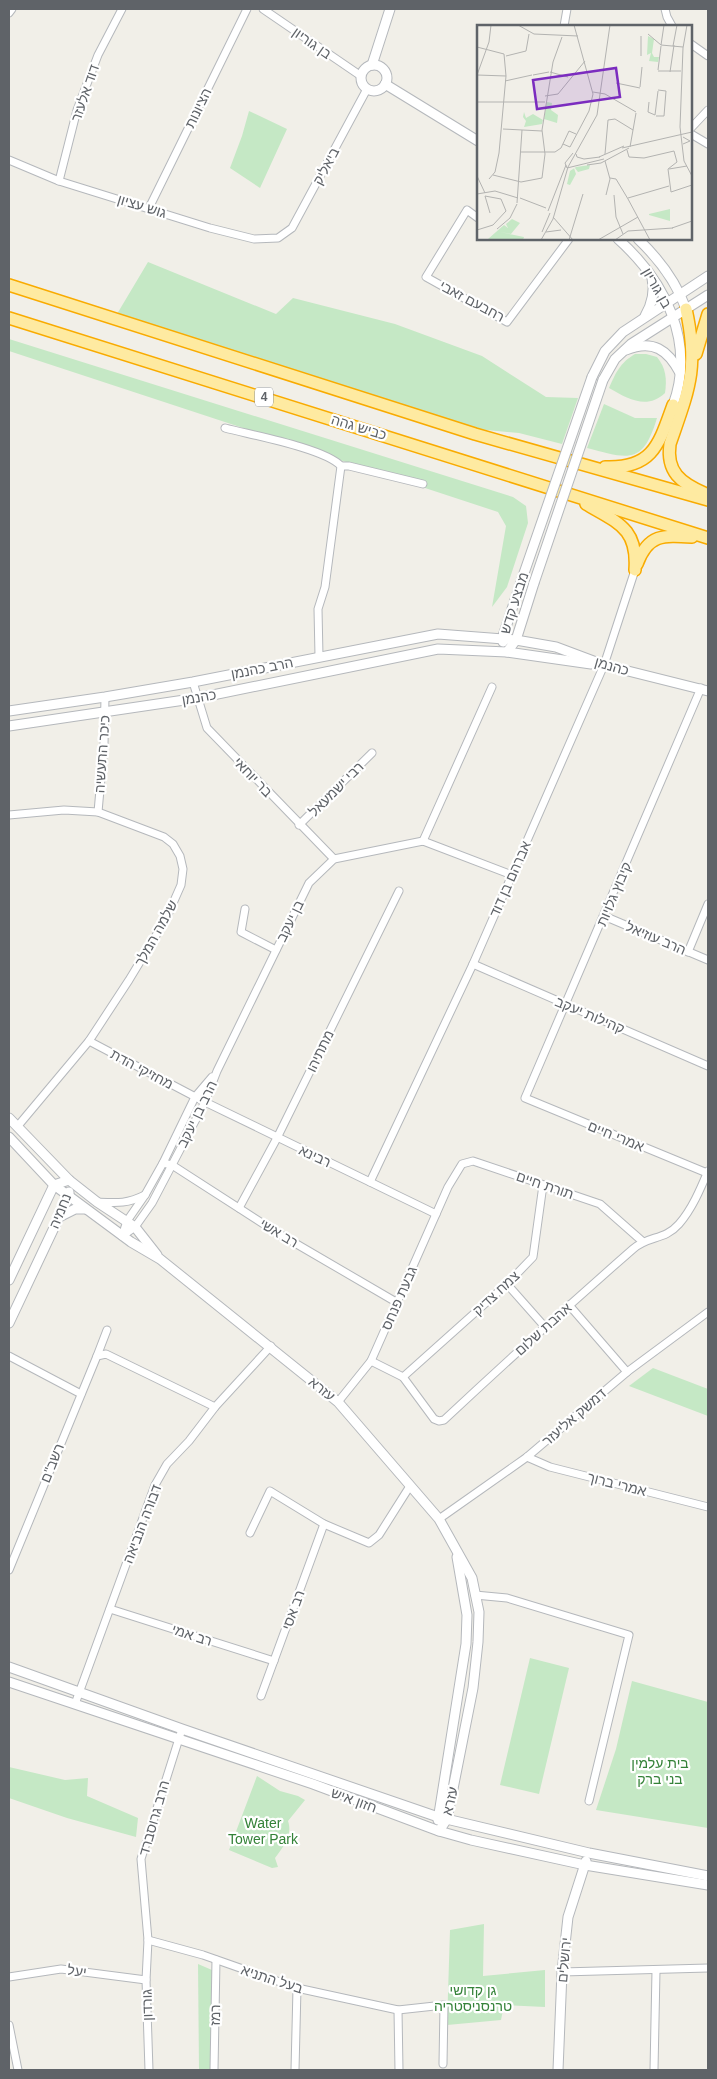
<svg xmlns="http://www.w3.org/2000/svg" width="717" height="2079" viewBox="0 0 717 2079" font-family="Arial,Heebo,sans-serif">
  <style>
    .green { fill: #c5e8c5 }
    .lines { fill: none; stroke-linecap: round; stroke-linejoin: round }
    .minor-casing { stroke: #b5b8bc; stroke-width: 9 }
    .tertiary-casing { stroke: #b5b8bc; stroke-width: 11 }
    .trunk-casing { stroke: #f9ab00; stroke-width: 14 }
    .minor { stroke: #fff; stroke-width: 7 }
    .tertiary { stroke: #fff; stroke-width: 9 }
    .trunk { stroke: #feeaa1; stroke-width: 11 }
    .tertiary-bridge-casing { stroke: #b5b8bc; stroke-width: 11; stroke-linecap: butt }
    .tertiary-bridge { stroke: #fff; stroke-width: 9 }
    .labels { text-anchor: middle; stroke-width: 4.5; stroke-linejoin: round; paint-order: stroke }
    .shield { fill: #fff; stroke: #8f9295; stroke-width: 1 }
    .shield-label { font-size: 12px; font-weight: bold; fill: #5f6368 }
    .street-label { font-size: 14px; fill: #5f6368; stroke: #fff }
    .park-label { font-size: 14px; fill: #348238; stroke: #fff }
    .inset-road { fill: none; stroke: #b3b3b1; stroke-width: 1 }
    .view { fill: #7b2cbf; fill-opacity: 0.15; stroke: #7b2cbf; stroke-width: 2.5 }
    .inset-edge { fill: none; stroke: #5f6368; stroke-width: 2.5 }
  </style>
  <rect width="100%" height="100%" fill="#f1efe8"/>
  <g class="green">
    <polygon points="249,111 287,129 260,188 230,168 242,136"/>
    <polygon points="148,262 276,314 293,298 395,324 482,356 546,397 578,398 562,444 519,433 476,429 117,314"/>
    <polygon points="9,339 513,497 526,506 528,523 507,587 492,607 506,526 498,512 9,351"/>
    <path d="M635,354H646L657,357C666,368 667,379 665,393C647,410 628,399 609,388C616,372 620,363 635,354Z"/>
    <path d="M604,404L635,418H657C643,465 629,459 587,448Z"/>
    <polygon points="653,1368 708,1389 708,1416 629,1386"/>
    <polygon points="530,1658 569,1668 539,1794 500,1785"/>
    <polygon points="632,1681 708,1702 708,1828 596,1810 616,1749"/>
    <polygon points="9,1767 65,1780 88,1778 87,1796 138,1818 136,1837 67,1818 9,1798"/>
    <path d="M257,1776L280,1791L298,1796L305,1800L288,1821C293,1836 283,1847 275,1858L278,1867L272,1868L229,1850Z"/>
    <polygon points="484,1924 483,1976 545,1970 545,2007 504,2005 501,2020 447,2025 450,1930"/>
    <polygon points="198,1964 212,1970 211,2070 199,2070"/>
  </g>
  <g class="lines">
    <g class="minor-casing">
      <g id="minor">
        <polyline points="263,9 361,76"/>
        <polyline points="665,9 667,17 672,26"/>
        <polyline points="9,13 12,9"/>
        <polyline points="564,26 567,9"/>
        <polyline points="691,44 708,56"/>
        <polyline points="691,128 708,110"/>
        <polyline points="691,134 708,144"/>
        <polyline points="9,160 59,181 210,228 254,239 278,238 292,228 367,89"/>
        <polyline points="59,181 77,110 98,55 122,9"/>
        <polyline points="149,208 247,9"/>
        <polyline points="478,218 467,210 426,277 507,322 569,239"/>
        <path d="M225,428C251,435 324,448 341,466L325,587L318,609L319,656"/>
        <polyline points="341,466 349,466 423,484"/>
        <polyline points="193,682 207,728 334,859"/>
        <polyline points="701,688 525,1098 707,1173"/>
        <polyline points="98,812 104,745 105,697"/>
        <polyline points="9,815 64,810 98,812 164,837 173,844 180,856 183,869 181,885 166,919 129,980 89,1041 17,1127"/>
        <polyline points="299,825 372,753"/>
        <polyline points="423,841 492,687"/>
        <polyline points="423,841 512,875"/>
        <polyline points="245,909 241,932 276,950"/>
        <polyline points="604,916 708,960"/>
        <polyline points="688,952 708,904"/>
        <polyline points="473,964 708,1066"/>
        <polyline points="89,1041 205,1102 436,1214"/>
        <polyline points="163,1163 172,1165 276,1232 396,1302"/>
        <polyline points="370,1182 473,964 604,665 635,570"/>
        <path d="M97,1202C117,1203 127,1204 145,1195"/>
        <polyline points="239,1208 277,1138 399,891"/>
        <polyline points="122,1236 135,1227 152,1203 205,1102 217,1071 309,883 334,859 423,841"/>
        <polyline points="122,1236 127,1221 145,1195 163,1163 195,1097 212,1077"/>
        <polyline points="507,1284 545,1327"/>
        <polyline points="569,1305 627,1372"/>
        <polyline points="9,1356 81,1394"/>
        <polyline points="97,1356 107,1330"/>
        <path d="M371,1361L403,1377L434,1419L439,1421L444,1420C506,1362 569,1305 633,1249C649,1235 664,1241 679,1224C692,1209 700,1190 708,1171"/>
        <polyline points="403,1377 507,1284 533,1257 543,1185"/>
        <polyline points="338,1402 371,1361 448,1187 462,1164 473,1161 600,1204 642,1241"/>
        <polyline points="527,1457 550,1467 708,1507"/>
        <polyline points="439,1519 527,1457 627,1372 708,1312"/>
        <polyline points="250,1533 270,1491 324,1524 369,1543 379,1535 410,1486"/>
        <polyline points="9,1570 97,1356 106,1354 215,1407"/>
        <polyline points="475,1595 507,1598 629,1635 589,1801"/>
        <polyline points="110,1609 274,1661"/>
        <polyline points="261,1696 324,1524"/>
        <polyline points="75,1704 155,1485 167,1464 189,1441 215,1407 271,1346"/>
        <polyline points="148,1940 203,1955 297,1988 398,2010 444,2005 443,2064"/>
        <polyline points="562,1972 708,1968"/>
        <polyline points="9,1977 61,1969 146,1980"/>
        <polyline points="398,2010 399,2070"/>
        <polyline points="9,2025 18,2070"/>
        <polyline points="149,2070 146,1980 148,1940 141,1859 182,1729"/>
        <polyline points="214,2070 216,1960"/>
        <polyline points="295,2070 297,1988"/>
        <polyline points="654,2070 656,1971"/>
      </g>
    </g>
    <g class="tertiary-casing">
      <g id="tertiary">
        <polyline points="372,65 390,9"/>
        <circle cx="374" cy="78" r="13"/>
        <polyline points="385,84 478,141"/>
        <path d="M618,239C665,281 696,342 673,405"/>
        <path d="M638,239C659,259 676,281 686,309"/>
        <path d="M645,316C652,304 655,292 652,278"/>
        <path d="M626,350C653,339 668,350 680,373"/>
        <polyline points="592,377 605,351 623,332 708,276"/>
        <polyline points="603,380 615,359 631,344 708,295"/>
        <polyline points="503,642 502,639 522,579"/>
        <polyline points="507,652 516,640 534,583"/>
        <polyline points="9,711 105,697 193,682 438,634 516,640 556,647 604,665 708,691"/>
        <polyline points="9,726 198,698 438,649 507,652 591,664"/>
        <polyline points="9,1118 69,1180 97,1202 135,1227 157,1255"/>
        <polyline points="9,1137 54,1185 131,1242 160,1259 338,1402 439,1519 472,1578 479,1612 478,1642 473,1688 447,1819 439,1831"/>
        <polyline points="59,1217 75,1209 85,1209"/>
        <polyline points="9,1280 54,1185 69,1180"/>
        <polyline points="9,1323 69,1196 69,1192"/>
        <polyline points="9,1667 182,1729 438,1817 589,1853 708,1876"/>
        <polyline points="9,1682 313,1784 439,1831 471,1840 585,1865 708,1885"/>
        <polyline points="438,1820 466,1644 467,1615 457,1557"/>
        <polyline points="558,2070 562,1972 568,1917 586,1861"/>
      </g>
    </g>
    <g class="trunk-casing">
      <g id="trunk">
        <polyline points="9,285 475,434 708,500"/>
        <path d="M686,309C699,368 689,389 670,444C666,472 681,483 704,493"/>
        <polyline points="9,318 708,538"/>
        <polyline points="696,354 708,314"/>
        <path d="M605,467C653,469 659,444 673,405"/>
        <path d="M586,504C618,523 638,528 635,570"/>
        <path d="M637,564C648,534 663,535 692,537"/>
      </g>
    </g>
    <use href="#minor" class="minor"/>
    <use href="#tertiary" class="tertiary"/>
    <use href="#trunk" class="trunk"/>
    <g class="tertiary-bridge-casing">
      <g id="tertiary-bridge">
        <polyline points="522,579 592,377"/>
        <polyline points="534,583 603,380"/>
      </g>
    </g>
    <use href="#tertiary-bridge" class="tertiary-bridge"/>
  </g>
  <g class="labels">
    <rect class="shield" x="255" y="387.5" width="18" height="19" rx="4"/>
    <g class="shield-label">
      <text x="264" y="401">4</text>
    </g>
    <g class="street-label">
      <text transform="translate(312 43) rotate(35)" y="5">בן גוריון</text>
      <text transform="translate(85 93) rotate(-71)" y="5">דוד אלעזר</text>
      <text transform="translate(198 108) rotate(-64)" y="5">הציונות</text>
      <text transform="translate(326 166) rotate(-62)" y="5">ביאליק</text>
      <text transform="translate(142 206) rotate(17)" y="5">גוש עציון</text>
      <text transform="translate(657 288) rotate(60)" y="5">בן גוריון</text>
      <text transform="translate(472 301) rotate(28)" y="5">רחבעם זאבי</text>
      <text transform="translate(359 427) rotate(17)" y="5">כביש גהה</text>
      <text transform="translate(514 603) rotate(-72)" y="5">מבצע קדש</text>
      <text transform="translate(612 666) rotate(16)" y="5">כהנמן</text>
      <text transform="translate(262 668) rotate(-11)" y="5">הרב כהנמן</text>
      <text transform="translate(199 697) rotate(-10)" y="5">כהנמן</text>
      <text transform="translate(102 754) rotate(-86)" y="5">כיכר התעשיה</text>
      <text transform="translate(253 777) rotate(46)" y="5">בר יוחאי</text>
      <text transform="translate(336 789) rotate(-45)" y="5">רבי ישמעאל</text>
      <text transform="translate(510 879) rotate(-66)" y="5">אברהם בן דוד</text>
      <text transform="translate(614 894) rotate(-67)" y="5">קיבוץ גלויות</text>
      <text transform="translate(290 921) rotate(-64)" y="5">בן יעקב</text>
      <text transform="translate(156 933) rotate(-61)" y="5">שלמה המלך</text>
      <text transform="translate(656 938) rotate(23)" y="5">הרב עוזיאל</text>
      <text transform="translate(590 1015) rotate(23)" y="5">קהילות יעקב</text>
      <text transform="translate(320 1051) rotate(-64)" y="5">מתתיהו</text>
      <text transform="translate(142 1069) rotate(28)" y="5">מחזיקי הדת</text>
      <text transform="translate(197 1114) rotate(-64)" y="5">הרב בן יעקב</text>
      <text transform="translate(616 1136) rotate(22)" y="5">אמרי חיים</text>
      <text transform="translate(315 1156) rotate(25)" y="5">רבינא</text>
      <text transform="translate(545 1185) rotate(19)" y="5">תורת חיים</text>
      <text transform="translate(60 1211) rotate(-68)" y="5">נחמיה</text>
      <text transform="translate(279 1233) rotate(31)" y="5">רב אשי</text>
      <text transform="translate(496 1293) rotate(-43)" y="5">צמח צדיק</text>
      <text transform="translate(399 1298) rotate(-66)" y="5">גבעת פנחס</text>
      <text transform="translate(543 1329) rotate(-42)" y="5">אהבת שלום</text>
      <text transform="translate(322 1389) rotate(39)" y="5">עזרא</text>
      <text transform="translate(574 1417) rotate(-41)" y="5">דמשק אליעזר</text>
      <text transform="translate(52 1463) rotate(-68)" y="5">רשב"ם</text>
      <text transform="translate(617 1484) rotate(14)" y="5">אמרי ברוך</text>
      <text transform="translate(142 1524) rotate(-69)" y="5">דבורה הנביאה</text>
      <text transform="translate(293 1610) rotate(-70)" y="5">רב אסי</text>
      <text transform="translate(192 1635) rotate(18)" y="5">רב אמי</text>
      <text transform="translate(354 1800) rotate(20)" y="5">חזון איש</text>
      <text transform="translate(450 1801) rotate(-77)" y="5">עזרא</text>
      <text transform="translate(154 1818) rotate(-74)" y="5">הרב גרוסברד</text>
      <text transform="translate(564 1960) rotate(-85)" y="5">ירושלים</text>
      <text transform="translate(77 1971) rotate(8)" y="5">יעל</text>
      <text transform="translate(272 1979) rotate(18)" y="5">בעל התניא</text>
      <text transform="translate(147 2005) rotate(-92)" y="5">גורדון</text>
      <text transform="translate(215 2015) rotate(-89)" y="5">רמז</text>
    </g>
    <g class="park-label">
      <text x="660" y="1768">בית עלמין<tspan x="660" dy="16">בני ברק</tspan></text>
      <text x="263" y="1828">Water<tspan x="263" dy="16">Tower Park</tspan></text>
      <text x="473" y="1995">גן קדושי<tspan x="473" dy="16">טרנסניסטריה</tspan></text>
    </g>
  </g>
  <g transform="translate(477 25)">
    <rect width="215" height="215" fill="#f1efe8"/>
    <path d="M171,11L177,14L175,28L177,32H182L181,37L172,36L174,28L170,30ZM70,77L75,78L74,85L81,90L80,98L67,94ZM47,87L49,93L56,89L66,95L65,99L47,102L49,96L46,92ZM113,140L112,144L101,147L98,143H97L99,149L93,160L90,159L93,146L99,142ZM193,184V196L172,190V189ZM35,194L43,198L34,209L23,207L47,212L46,215L11,214L27,200L31,203L29,199Z" fill="#c5e8c5"/>
    <path class="inset-road" d="M41,0L57,9L101,11M210,0L206,23L203,102L207,136L215,151M171,9L184,20M164,11V31M184,20L206,22M184,20L187,0M196,21L200,0M0,22L27,29L29,51M29,31L49,26L52,9M76,37L85,12M181,45L184,21M181,46H204M73,47L91,52M193,47L197,20M0,50L29,51M0,50L12,17L14,0M56,50L72,47M28,56L55,50M139,58L163,63M163,62L165,42M116,67L128,69L159,87M68,71L81,69L108,36M0,77H68M172,77L171,87L178,90M178,90L181,66M179,91H187L189,66L181,65M26,104L65,106M86,119L93,122L112,86L116,69L97,0M206,119L213,116L206,112M153,122L159,88M145,123L215,107M150,125L152,132L167,133L197,126L200,137L191,144M44,127H78L84,123L92,106L99,109M96,128L88,138L90,143L127,134M99,129L100,132L107,134L123,132M128,129L131,95L138,94L156,105M122,132L147,121M128,136L133,154L129,170M110,140L124,138L152,123M191,144L194,167L215,160M192,144L210,141M16,150L44,157L65,153L68,129L65,105L76,37M0,151L8,168M133,153L139,154L151,174L173,215M12,154L18,147L22,128L29,51M0,169L18,166L41,173M137,170L139,192L146,209M8,171L13,188M43,173L69,183M151,173L192,161M40,178L45,105M71,186L89,140M76,192L96,215M195,203L215,196M20,204L33,193L40,179M0,205L16,200L29,186L24,174L8,171M65,207L73,188M69,207L84,205M64,215L76,194L91,142L120,90L133,0M92,215L106,169M121,215L161,192M138,215L151,206L196,203"/>
    <path class="view" d="M139,43L143,72L60,84L56,55Z"/>
    <rect width="215" height="215" class="inset-edge"/>
  </g>
  <rect width="717" height="2079" fill="none" stroke="#5f6368" stroke-width="20"/>
</svg>
